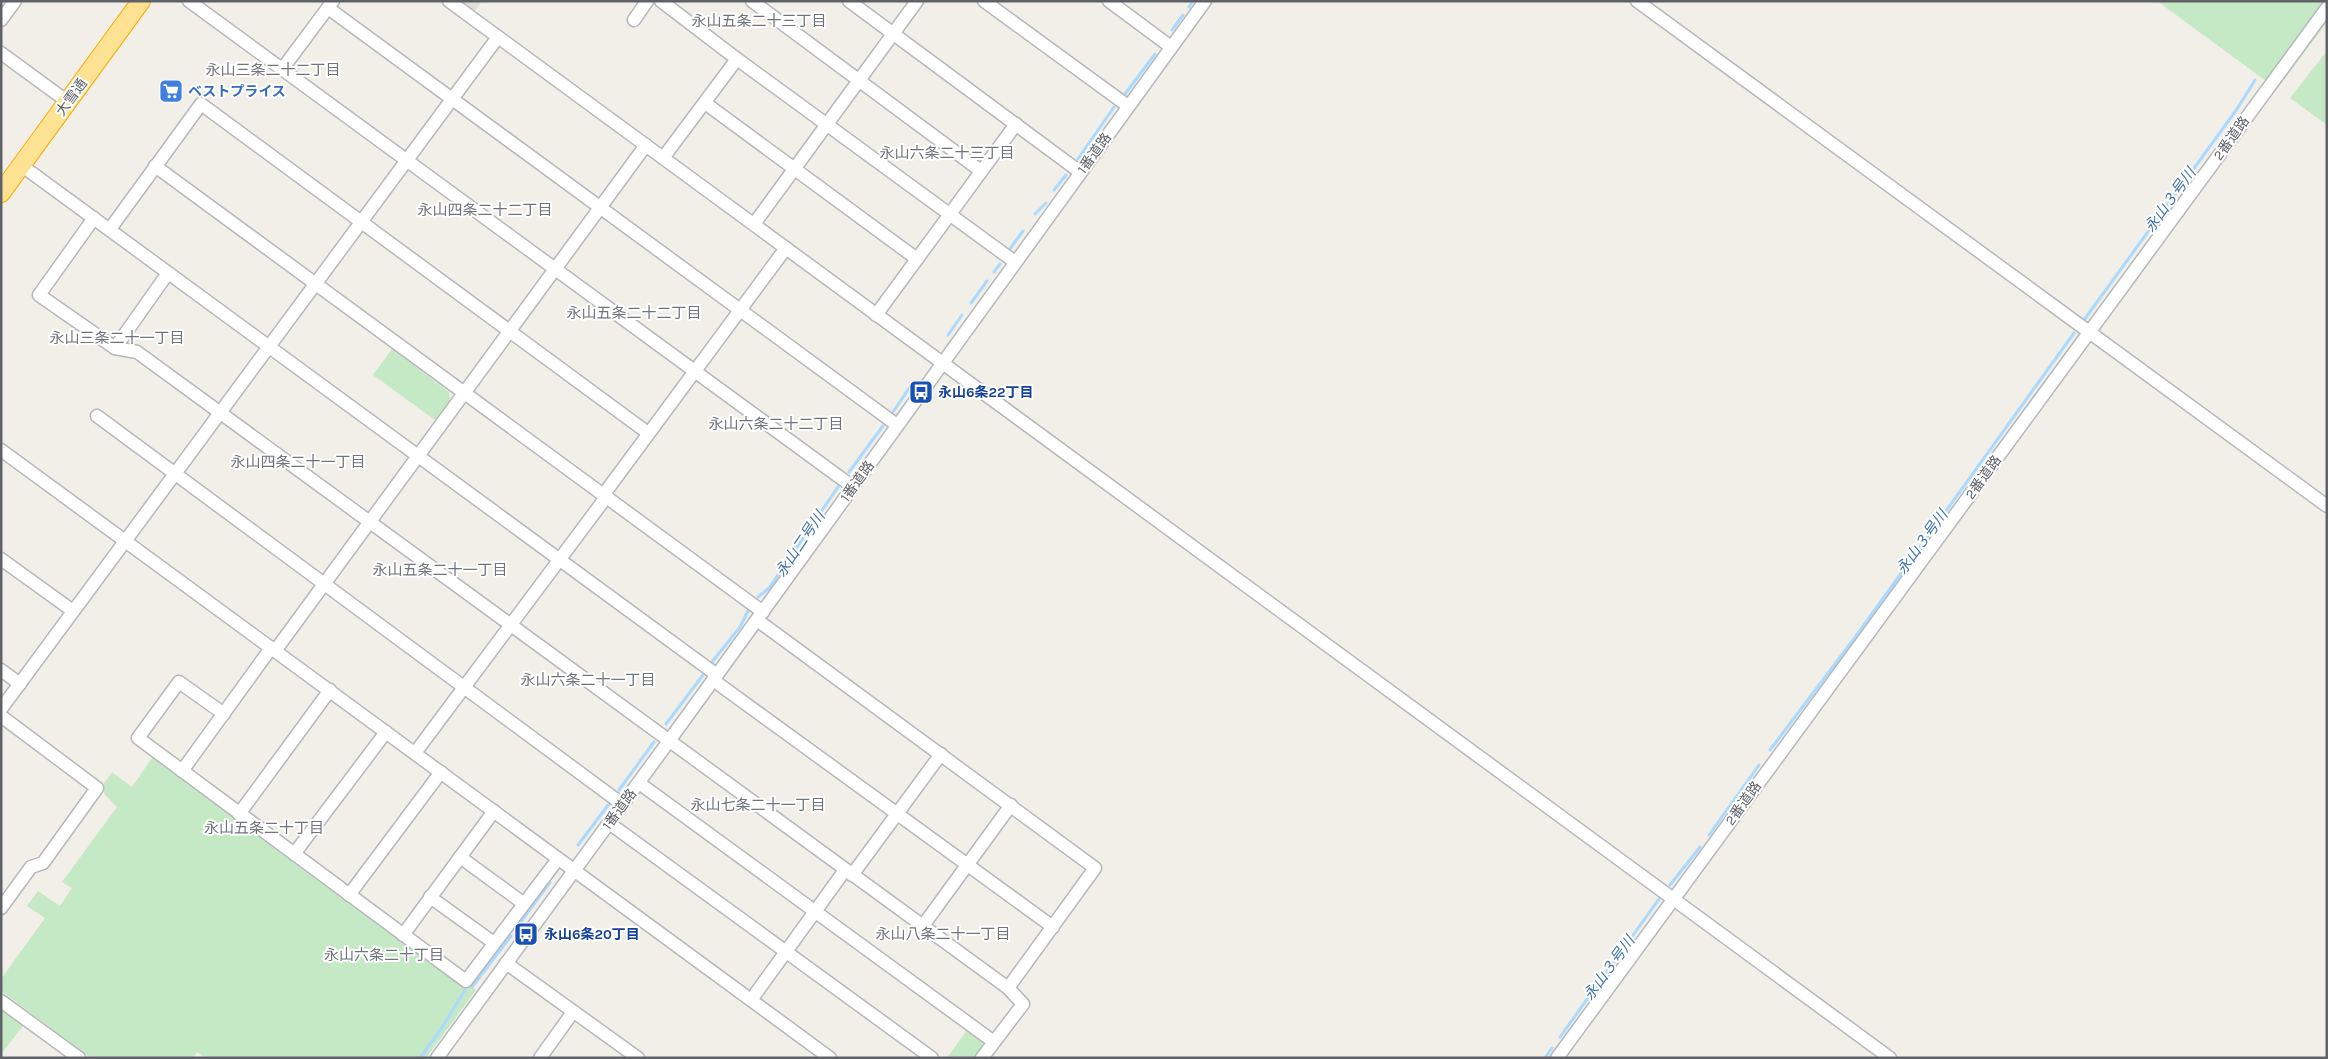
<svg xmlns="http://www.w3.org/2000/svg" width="2328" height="1059" viewBox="0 0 2328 1059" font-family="Karla,'Noto Sans JP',sans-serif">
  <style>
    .education { fill: #e1ded6 }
    .green { fill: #c5e8c5 }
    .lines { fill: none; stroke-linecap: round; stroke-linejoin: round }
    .stream { stroke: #aadaff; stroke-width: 3 }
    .minor-casing { stroke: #b5b8bc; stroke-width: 15 }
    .highway-casing { stroke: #f9ab00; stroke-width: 20 }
    .minor { stroke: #fff; stroke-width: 12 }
    .highway { stroke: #fde293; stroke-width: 18 }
    .labels { text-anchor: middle; stroke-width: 4; stroke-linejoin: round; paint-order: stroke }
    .shop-label { font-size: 14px; font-weight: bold; fill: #366cbe; stroke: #fff; text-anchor: start }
    .street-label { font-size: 14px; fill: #5f6368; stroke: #fff }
    .transit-label { font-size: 14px; font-weight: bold; fill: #164399; stroke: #fff; text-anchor: start }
    .neighbourhood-label { font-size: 15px; fill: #70757a; stroke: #fff }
    .water-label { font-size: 15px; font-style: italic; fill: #4174aa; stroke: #fff }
  </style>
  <rect width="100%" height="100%" fill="#f1efe8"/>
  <polygon class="education" points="460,1 482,1 474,12"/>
  <g class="green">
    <polygon points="2157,1 2327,1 2327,22 2277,89"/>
    <polygon points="2327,51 2327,125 2290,98"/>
    <polygon points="392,349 449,392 450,400 435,420 373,375"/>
    <polygon points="154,755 476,990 426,1058 205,1058 197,1052 193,1058 91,1058 1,991 1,979 45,918 27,906 38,891 60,906 72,888 62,882 117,807 105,795 102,786 112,772 132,787"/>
    <polygon points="1,1008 24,1025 1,1054"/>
    <polygon points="967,1030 982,1042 983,1050 977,1058 947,1058"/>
  </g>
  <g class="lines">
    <g class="stream">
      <polyline points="1189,7 1193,1"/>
      <polyline points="1172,30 1183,15"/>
      <polyline points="1125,94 1155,54"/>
      <polyline points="1078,159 1114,107"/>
      <polyline points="1054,190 1066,175"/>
      <polyline points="1035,214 1046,203"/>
      <polyline points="1009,250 1023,231"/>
      <polyline points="994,272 1000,264"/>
      <polyline points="971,303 987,281"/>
      <polyline points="2084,320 2237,109 2255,80"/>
      <polyline points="948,335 962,315"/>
      <polyline points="893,412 910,387"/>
      <polyline points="849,472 883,426"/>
      <polyline points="758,597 769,588 838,487"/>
      <polyline points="712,662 740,627 748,611"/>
      <polyline points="666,724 703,675"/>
      <polyline points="1770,750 1856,636 2074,333"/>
      <polyline points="619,790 654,742"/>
      <polyline points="1709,835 1759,765"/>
      <polyline points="578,845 609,804"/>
      <polyline points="1670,885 1700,847"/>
      <polyline points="520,923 550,882"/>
      <polyline points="472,987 511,936"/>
      <polyline points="1560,1037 1659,899"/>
      <polyline points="420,1058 441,1029 465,990"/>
      <polyline points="1545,1058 1552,1048"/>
    </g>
    <g class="minor-casing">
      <g id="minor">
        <polyline points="189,1 853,487"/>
        <polyline points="449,1 1890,1058"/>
        <polyline points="661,1 737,59 1015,262"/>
        <polyline points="752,1 981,171"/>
        <polyline points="849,1 1080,172"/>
        <polyline points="984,1 1128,106"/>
        <polyline points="1109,1 1171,47"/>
        <polyline points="1637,1 2327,506"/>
        <polyline points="328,8 897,425"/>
        <polyline points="1,20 15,1"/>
        <polyline points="634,20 647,1"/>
        <polyline points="1,53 68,102"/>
        <polyline points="283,68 333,1"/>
        <polyline points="705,103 917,259"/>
        <polyline points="663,158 737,59"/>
        <polyline points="21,165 717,675"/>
        <polyline points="155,166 763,612"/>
        <polyline points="94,218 39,295 115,348 137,352 1008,988 1023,1004 982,1058"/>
        <polyline points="754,224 917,1"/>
        <polyline points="110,229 201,104 648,433"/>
        <polyline points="876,315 1016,124"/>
        <polyline points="115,348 168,273"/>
        <polyline points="97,416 622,804"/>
        <polyline points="1,450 830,1058"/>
        <polyline points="604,494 786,248"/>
        <polyline points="1,559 73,611"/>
        <polyline points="757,620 1095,868 1008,988"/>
        <polyline points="275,651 646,145"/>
        <polyline points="1,670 20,684"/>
        <polyline points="713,680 1053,927"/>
        <polyline points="1,709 498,37"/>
        <polyline points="224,714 179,682 138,738 466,981 558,859"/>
        <polyline points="1,716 97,788 43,863 31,867 1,908"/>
        <polyline points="415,753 607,496"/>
        <polyline points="182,771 271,648"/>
        <polyline points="639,783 994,1042"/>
        <polyline points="239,814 330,690"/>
        <polyline points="609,823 932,1058"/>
        <polyline points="294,854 386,732"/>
        <polyline points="460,857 523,903"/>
        <polyline points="852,875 941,754"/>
        <polyline points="349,895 441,772"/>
        <polyline points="430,897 494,943"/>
        <polyline points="922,927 1011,805"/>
        <polyline points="403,935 494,811"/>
        <polyline points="506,963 638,1058"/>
        <polyline points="751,1000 845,870"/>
        <polyline points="1,1001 79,1058"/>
        <polyline points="437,1058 669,741 1205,1"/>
        <polyline points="540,1058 573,1012"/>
        <polyline points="1557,1058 2327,8"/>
      </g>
    </g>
    <g class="highway-casing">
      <polyline id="highway" points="1,193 141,1"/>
    </g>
    <use href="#minor" class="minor"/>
    <use href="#highway" class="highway"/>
  </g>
  <defs>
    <g id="supermarket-square" transform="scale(1.25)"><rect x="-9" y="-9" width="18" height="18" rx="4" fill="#3f7fe0" stroke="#fff"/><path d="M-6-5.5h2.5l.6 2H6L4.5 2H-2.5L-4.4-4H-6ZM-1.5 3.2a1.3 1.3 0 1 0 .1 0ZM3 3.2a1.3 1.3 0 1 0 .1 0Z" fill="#fff"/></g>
    <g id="bus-square" transform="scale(1.25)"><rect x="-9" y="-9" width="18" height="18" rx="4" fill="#1a4fb4" stroke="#fff"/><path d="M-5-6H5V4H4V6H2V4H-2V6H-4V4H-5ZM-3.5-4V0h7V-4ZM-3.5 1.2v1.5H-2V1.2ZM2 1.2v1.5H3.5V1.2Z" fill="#fff"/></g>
  </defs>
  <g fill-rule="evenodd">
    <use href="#supermarket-square" x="171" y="91"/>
    <use href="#bus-square" x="921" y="392"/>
    <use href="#bus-square" x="526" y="934"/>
  </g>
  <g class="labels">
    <g class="shop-label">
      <text x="188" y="96">ベストプライス</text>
    </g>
    <g class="street-label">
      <text transform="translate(71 97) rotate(-54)" y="5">大雪通</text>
      <text transform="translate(2231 138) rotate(-54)" y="5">2番道路</text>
      <text transform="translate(1094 153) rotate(-54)" y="5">1番道路</text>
      <text transform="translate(1983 477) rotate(-54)" y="5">2番道路</text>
      <text transform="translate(857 481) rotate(-54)" y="5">1番道路</text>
      <text transform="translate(1743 803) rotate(-54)" y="5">2番道路</text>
      <text transform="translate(619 809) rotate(-53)" y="5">1番道路</text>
    </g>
    <g class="transit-label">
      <text x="938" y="397">永山6条22丁目</text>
      <text x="544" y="939">永山6条20丁目</text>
    </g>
    <g class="neighbourhood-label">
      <text x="759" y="26">永山五条二十三丁目</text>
      <text x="273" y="75">永山三条二十二丁目</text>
      <text x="947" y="158">永山六条二十三丁目</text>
      <text x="485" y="215">永山四条二十二丁目</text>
      <text x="634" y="318">永山五条二十二丁目</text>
      <text x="117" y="343">永山三条二十一丁目</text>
      <text x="776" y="429">永山六条二十二丁目</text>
      <text x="298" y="467">永山四条二十一丁目</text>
      <text x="440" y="575">永山五条二十一丁目</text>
      <text x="588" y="685">永山六条二十一丁目</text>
      <text x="758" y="810">永山七条二十一丁目</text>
      <text x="264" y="833">永山五条二十丁目</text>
      <text x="943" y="939">永山八条二十一丁目</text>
      <text x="384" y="960">永山六条二十丁目</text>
    </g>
    <g class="water-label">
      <text transform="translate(2170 200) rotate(-54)" y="5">永山３号川</text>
      <text transform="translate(1922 542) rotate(-54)" y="5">永山３号川</text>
      <text transform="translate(800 544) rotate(-56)" y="5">永山二号川</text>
      <text transform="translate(1609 968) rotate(-54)" y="5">永山３号川</text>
    </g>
  </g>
  <rect width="2328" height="1059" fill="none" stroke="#5f6368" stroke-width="5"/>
</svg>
